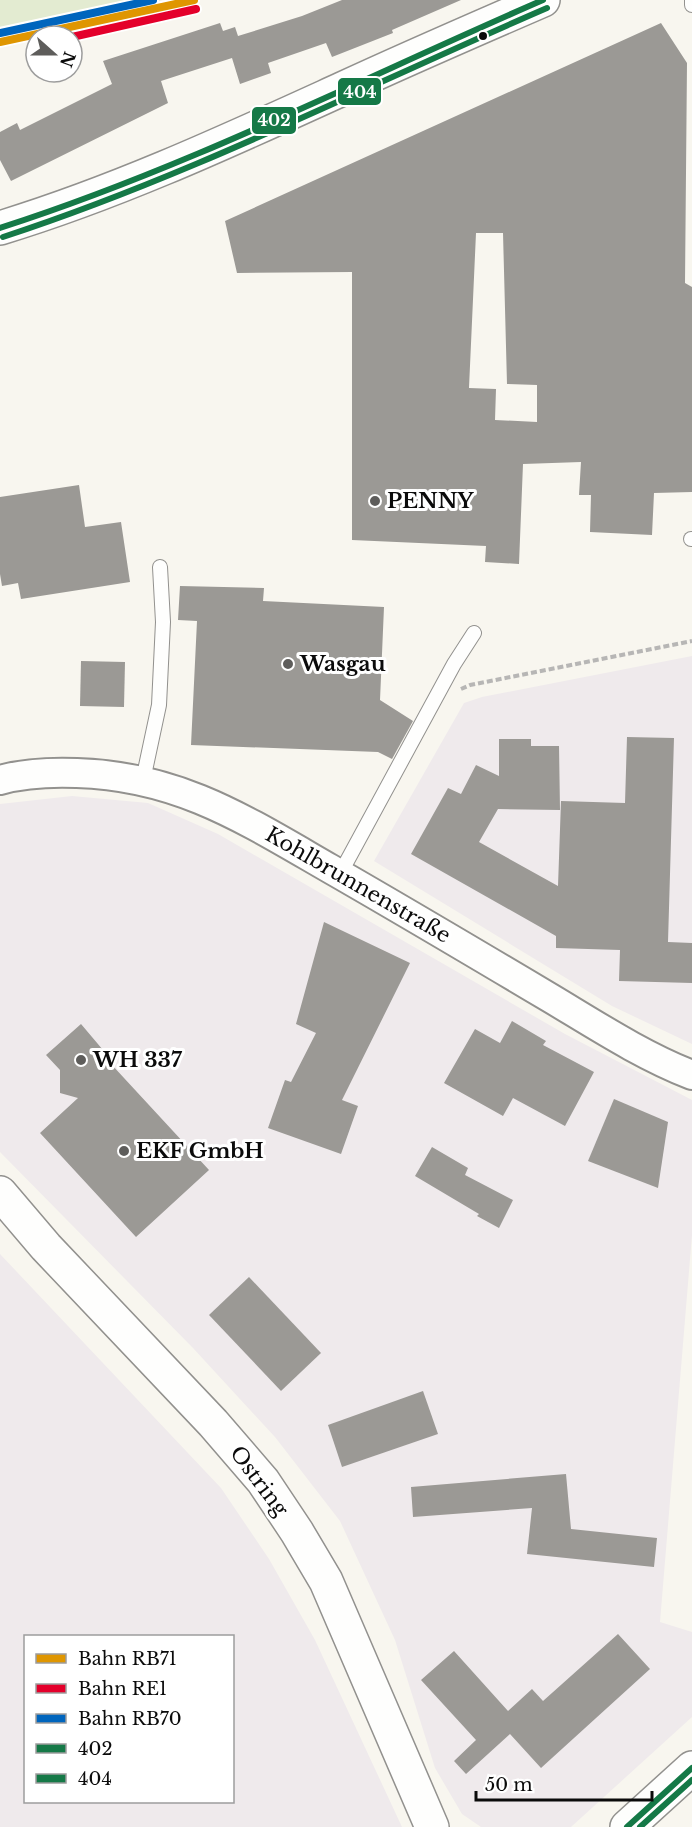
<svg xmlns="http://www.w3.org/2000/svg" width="692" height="1827" viewBox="0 0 692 1827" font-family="'Libre Baskerville',serif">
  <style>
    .industrial { fill: #efeaec; fill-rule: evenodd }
    .green { fill: #e3ebd1 }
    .building { fill: #9b9995; fill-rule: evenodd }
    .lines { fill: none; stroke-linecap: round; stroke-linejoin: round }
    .service-casing { stroke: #92918e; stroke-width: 16 }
    .minor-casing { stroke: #92918e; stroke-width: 32 }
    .tertiary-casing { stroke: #92918e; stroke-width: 36 }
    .path { stroke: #b7b6b5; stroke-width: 4; stroke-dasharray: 6 3; stroke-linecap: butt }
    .service { stroke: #fefefd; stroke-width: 14 }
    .minor { stroke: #fefefd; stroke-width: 28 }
    .tertiary { stroke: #fefefd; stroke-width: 33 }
    .bus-1-casing { stroke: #fff; stroke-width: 10 }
    .bus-2-casing { stroke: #fff; stroke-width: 10 }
    .bus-1 { stroke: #157947; stroke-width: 6 }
    .bus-2 { stroke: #157947; stroke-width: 6 }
    .rail-1-casing { stroke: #fff; stroke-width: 12 }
    .rail-2-casing { stroke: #fff; stroke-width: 12 }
    .rail-3-casing { stroke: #fff; stroke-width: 12 }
    .rail-1 { stroke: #df9601; stroke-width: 8 }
    .rail-2 { stroke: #e4002b; stroke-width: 8 }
    .rail-3 { stroke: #0065bd; stroke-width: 8 }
    .bus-dot { fill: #0b0b0b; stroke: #fff; stroke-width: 2 }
    .poi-dot { fill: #5e5d5b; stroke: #fff; stroke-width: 2 }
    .labels { text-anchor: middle; stroke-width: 6; stroke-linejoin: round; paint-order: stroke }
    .poi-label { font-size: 21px; font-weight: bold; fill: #0b0b0b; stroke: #fff; text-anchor: start }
    .street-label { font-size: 21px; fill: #0b0b0b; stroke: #fff }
    .line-badge { stroke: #fff; stroke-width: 2 }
    .badge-label { font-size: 16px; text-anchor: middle; font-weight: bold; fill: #fff }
  </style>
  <rect width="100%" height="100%" fill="#f8f6ef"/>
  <g class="industrial">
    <polygon points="692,656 692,1044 612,1006 374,861 464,703 482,697"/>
    <polygon points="72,796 148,803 218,834 565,1034 692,1100 692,1235 660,1622 692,1632 692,1717 571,1827 481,1827 462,1814 435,1768 395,1640 340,1521 275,1437 193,1348 0,1152 0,804"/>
    <path d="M0,1254L221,1488L269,1559L315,1640L402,1827H0ZM232,1636V1802H26V1636Z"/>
  </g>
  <polygon class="green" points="0,0 162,0 0,36"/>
  <g class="building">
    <polygon points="342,0 461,0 392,30 393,33 332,57 326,43 268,63 271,73 240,84 232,58 161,81 168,103 11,181 0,160 0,132 17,123 20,130 112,84 103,61 220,23 223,31 235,27 238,36 302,16"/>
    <path d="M661,23L687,63L685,283L692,287V492L654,493L652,535L590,532L591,495H579L581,462L523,464L519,564L485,562L486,546L352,540V272L237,273L225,221ZM476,233H503L507,384L537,385V422L495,420L496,389L469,388Z"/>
    <polygon points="79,485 85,527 121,522 130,582 21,599 18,583 2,586 0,574 0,497"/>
    <polygon points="180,586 264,588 263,601 384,607 380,700 413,721 392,759 378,752 191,745 197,621 178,620"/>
    <polygon points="81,661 125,662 124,707 80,706"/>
    <polygon points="627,737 674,738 668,942 692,943 692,983 619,981 620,950 556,948 556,936 411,854 448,788 461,794 476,765 499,776 499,739 531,739 531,746 559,746 560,810 498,809 479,842 558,886 561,801 625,803"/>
    <polygon points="324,922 410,963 342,1100 358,1106 341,1154 268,1128 285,1080 291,1082 316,1033 296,1024"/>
    <polygon points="512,1021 546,1041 543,1045 594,1072 565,1126 513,1098 503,1116 444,1083 475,1029 500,1043"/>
    <polygon points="81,1024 114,1063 112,1065 209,1170 136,1237 40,1133 78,1098 60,1093 60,1070 46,1055"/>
    <polygon points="614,1099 668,1122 658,1188 588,1161"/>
    <polygon points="432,1147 468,1168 465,1175 513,1200 499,1228 477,1216 479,1214 415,1176"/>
    <polygon points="249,1277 321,1353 281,1391 209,1315"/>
    <polygon points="423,1391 438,1434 342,1467 328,1425"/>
    <polygon points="566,1474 571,1529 657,1538 654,1567 527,1554 532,1508 413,1517 411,1487"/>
    <polygon points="618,1634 650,1669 541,1768 510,1734 466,1774 454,1761 476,1740 421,1680 454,1651 508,1711 532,1689 543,1701"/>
  </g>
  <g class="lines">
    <g class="service-casing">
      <g id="service">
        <polyline points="692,0 692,5"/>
        <polyline points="691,539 692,539"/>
        <polyline points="143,780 159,705 163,622 160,567"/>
        <polyline points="340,874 454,664 474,633"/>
      </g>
    </g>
    <g class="minor-casing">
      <path id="minor" d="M0,780C25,773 51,772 77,773C178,776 244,819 329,868C404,911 478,955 552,999C597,1026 643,1056 692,1075"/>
    </g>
    <g class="tertiary-casing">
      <g id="tertiary">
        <path d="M0,228C118,192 230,140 342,89C409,58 476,29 543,0"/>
        <polyline points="0,1193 46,1247 213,1423 263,1481 297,1532 326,1581 432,1827"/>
        <polyline points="627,1827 692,1768"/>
      </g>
    </g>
    <polyline class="path" points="461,689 470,685 692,641"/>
    <use href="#service" class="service"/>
    <use href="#minor" class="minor"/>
    <use href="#tertiary" class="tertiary"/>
    <g class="bus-1-casing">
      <g id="bus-1">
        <path d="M0,228C187,168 363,78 543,0"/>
        <polyline points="627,1827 692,1768"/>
      </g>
    </g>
    <g class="bus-2-casing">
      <g id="bus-2">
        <path d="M3,237C190,176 366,86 547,8"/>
        <polyline points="640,1827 692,1780"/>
      </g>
    </g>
    <use href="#bus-1" class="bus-1"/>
    <use href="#bus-2" class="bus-2"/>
    <g class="rail-1-casing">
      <polyline id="rail-1" points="0,42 194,0"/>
    </g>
    <g class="rail-2-casing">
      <polyline id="rail-2" points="72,37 196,9"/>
    </g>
    <g class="rail-3-casing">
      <polyline id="rail-3" points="0,33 153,0"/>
    </g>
    <use href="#rail-1" class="rail-1"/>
    <use href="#rail-2" class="rail-2"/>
    <use href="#rail-3" class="rail-3"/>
  </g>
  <circle class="bus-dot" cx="483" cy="36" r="5"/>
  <g class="poi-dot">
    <circle cx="375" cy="501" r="6"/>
    <circle cx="288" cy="664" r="6"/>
    <circle cx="81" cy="1060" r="6"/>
    <circle cx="124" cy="1151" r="6"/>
  </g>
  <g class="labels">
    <g class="poi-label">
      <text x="387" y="508">PENNY</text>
      <text x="300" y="671">Wasgau</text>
      <text x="93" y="1067">WH 337</text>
      <text x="136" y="1158">EKF GmbH</text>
    </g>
    <g class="street-label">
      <text transform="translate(358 885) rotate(30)" y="7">Kohlbrunnenstraße</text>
      <text transform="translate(259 1481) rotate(53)" y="7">Ostring</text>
    </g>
  </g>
  <g class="line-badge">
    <rect x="337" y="77" width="45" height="29" rx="6" fill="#157947"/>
    <rect x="251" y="106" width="46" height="29" rx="6" fill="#157947"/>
  </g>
  <g class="badge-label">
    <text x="360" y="98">404</text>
    <text x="274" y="126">402</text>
  </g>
  <rect x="24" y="1635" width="210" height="168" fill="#ffffff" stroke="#9d9d9d" stroke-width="1.5"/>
  <rect x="36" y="1654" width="30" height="9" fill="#df9601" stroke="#9d9d9d" stroke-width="1.5"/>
  <text x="78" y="1665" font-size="18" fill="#0b0b0b">Bahn RB71</text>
  <rect x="36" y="1684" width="30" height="9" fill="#e4002b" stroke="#9d9d9d" stroke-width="1.5"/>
  <text x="78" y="1695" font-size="18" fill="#0b0b0b">Bahn RE1</text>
  <rect x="36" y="1714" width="30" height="9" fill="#0065bd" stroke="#9d9d9d" stroke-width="1.5"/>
  <text x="78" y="1725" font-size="18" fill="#0b0b0b">Bahn RB70</text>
  <rect x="36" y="1744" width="30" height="9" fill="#157947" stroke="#9d9d9d" stroke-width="1.5"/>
  <text x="78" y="1755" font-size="18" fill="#0b0b0b">402</text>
  <rect x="36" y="1774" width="30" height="9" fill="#157947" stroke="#9d9d9d" stroke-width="1.5"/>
  <text x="78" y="1785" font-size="18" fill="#0b0b0b">404</text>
  <g transform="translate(54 54) rotate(111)"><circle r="28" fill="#ffffff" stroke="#9d9d9d" stroke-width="1.5"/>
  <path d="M0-4.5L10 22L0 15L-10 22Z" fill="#5e5d5b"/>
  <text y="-9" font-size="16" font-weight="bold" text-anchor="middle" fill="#0b0b0b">N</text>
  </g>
  <path d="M476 1791v9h176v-9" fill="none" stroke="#0b0b0b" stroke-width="3"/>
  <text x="485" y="1791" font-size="18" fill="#0b0b0b" stroke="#ffffff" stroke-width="4.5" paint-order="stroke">50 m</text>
</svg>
